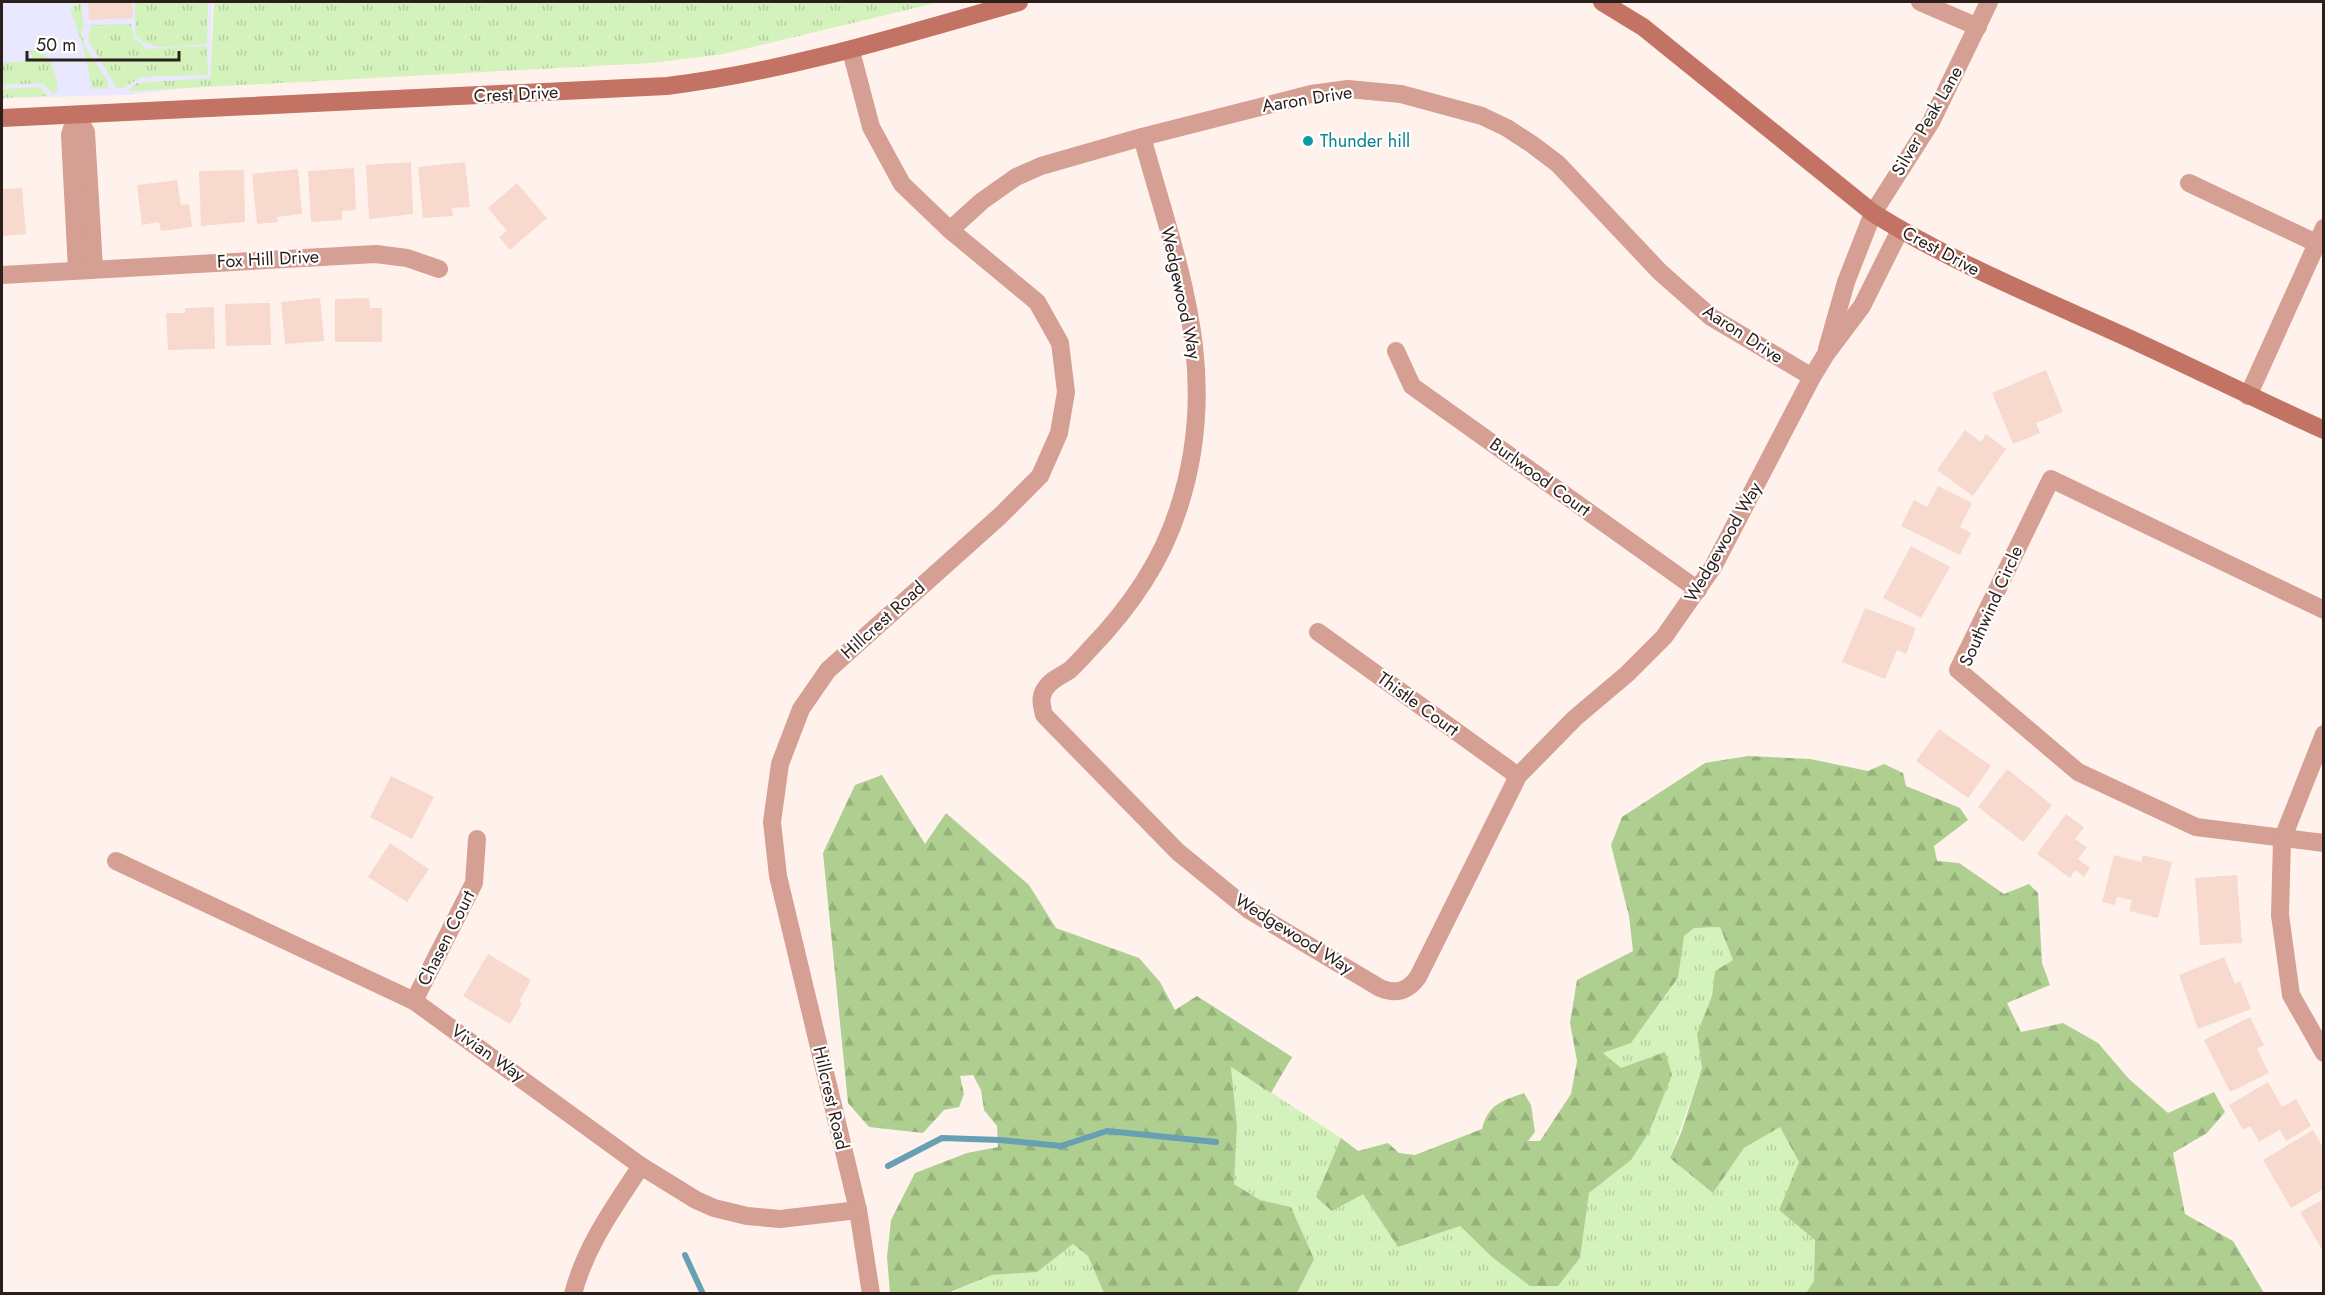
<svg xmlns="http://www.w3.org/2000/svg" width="2325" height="1295" viewBox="0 0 2325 1295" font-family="Jost,sans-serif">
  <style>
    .education { fill: #eae8fe }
    .grass { fill: url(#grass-tufts) }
    .forest { fill: url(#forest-firs) }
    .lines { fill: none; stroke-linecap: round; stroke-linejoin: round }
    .stream { stroke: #66a0b2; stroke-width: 6 }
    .building { fill: #f7d9cd }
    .street { stroke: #d69f93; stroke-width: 18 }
    .secondary { stroke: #c27363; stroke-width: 18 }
    .culture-dot { fill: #0f9aa8; stroke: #fff; stroke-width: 2 }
    .labels { text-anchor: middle; stroke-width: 4.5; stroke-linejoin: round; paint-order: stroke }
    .street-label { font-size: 18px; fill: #2b1f1b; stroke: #fff }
    .culture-label { font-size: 18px; fill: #0d838f; stroke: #fff; text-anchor: start }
  </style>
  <defs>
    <pattern id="grass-tufts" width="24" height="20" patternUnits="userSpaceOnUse" patternTransform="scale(1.5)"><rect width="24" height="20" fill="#d4f2bb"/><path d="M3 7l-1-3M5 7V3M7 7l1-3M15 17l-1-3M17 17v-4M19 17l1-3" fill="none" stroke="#b6cfa0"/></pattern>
    <pattern id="forest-firs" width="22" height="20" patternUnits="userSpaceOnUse" patternTransform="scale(1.5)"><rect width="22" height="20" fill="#aecf8f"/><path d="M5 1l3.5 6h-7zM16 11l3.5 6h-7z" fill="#96b17b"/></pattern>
  </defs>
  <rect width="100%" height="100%" fill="#fff2ed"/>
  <polygon class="education" points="2,2 212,2 210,85 128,95 2,98"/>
  <g class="grass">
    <path d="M135,2H208L207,44C183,45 151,55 135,34Z"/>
    <polygon points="214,2 940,2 723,54 651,63 131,91 129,89 137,83 210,78"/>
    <polygon points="81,3 84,27 81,32 86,48 108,82 108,88 92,89 84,49 70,8"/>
    <polygon points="131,24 134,38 147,49 207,46 208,75 141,77 123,88 117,88 88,40 91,25"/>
    <path d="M29,50C52,50 56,74 58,92L52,93L43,83L2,85V63L34,60Z"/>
    <polygon points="40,87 48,96 2,98 2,89"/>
    <polygon points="1721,927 1733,960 1715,971 1712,996 1697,1034 1702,1068 1670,1158 1713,1193 1744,1148 1780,1127 1799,1162 1779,1210 1815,1239 1814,1281 1806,1294 1297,1293 1314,1259 1291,1207 1260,1200 1234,1184 1237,1126 1231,1066 1341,1138 1316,1197 1363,1194 1398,1247 1460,1226 1492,1257 1580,1258 1589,1193 1631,1160 1621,1068 1603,1053 1631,1043 1678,979 1683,936 1694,928"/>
    <polygon points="1073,1244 1088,1256 1104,1293 948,1294 992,1275 1037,1271"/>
  </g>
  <g class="forest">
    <path d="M1748,756L1810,759L1868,771L1884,764L1903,773L1906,786L1960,808L1968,820L1934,846L1937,861L1959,863L2004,894L2029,884L2038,893L2042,963L2050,985L2007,1003L2021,1032L2063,1023L2098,1043L2129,1079L2168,1113L2214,1092L2225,1112L2207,1133L2173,1153L2185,1214L2233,1241L2264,1293H1806L1814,1281L1815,1240L1779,1210L1799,1162L1780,1127L1744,1148L1713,1193L1670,1158L1681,1133L1702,1068L1697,1034L1712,996L1715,971L1733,960L1720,927L1694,928L1684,936L1678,978L1631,1043L1603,1053L1621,1068L1665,1052L1672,1075L1649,1132L1631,1160L1589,1193L1580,1258L1558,1286H1530L1492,1257L1460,1226L1398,1247L1363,1194L1332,1211L1316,1197L1341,1138L1358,1151L1388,1143L1399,1153L1415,1155L1482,1129C1488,1104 1502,1101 1524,1093L1531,1105L1535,1132L1528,1141H1540L1571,1094L1577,1061L1570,1023L1577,980L1633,951L1629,916L1611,845L1622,817L1705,763Z"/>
    <polygon points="882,775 925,844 946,813 1029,885 1056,928 1139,958 1160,982 1175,1010 1197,996 1292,1057 1271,1093 1231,1067 1237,1126 1234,1184 1260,1200 1291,1207 1314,1259 1297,1293 1104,1293 1088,1256 1073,1244 1037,1272 992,1275 948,1293 890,1293 887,1257 891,1220 915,1173 967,1153 998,1147 997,1126 984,1110 981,1090 973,1075 960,1076 964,1094 959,1107 944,1110 923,1133 869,1127 848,1103 823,853 855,785"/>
  </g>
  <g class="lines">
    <g class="stream">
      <polyline points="888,1166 942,1138 1000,1140 1061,1146 1107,1131 1216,1142"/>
      <polyline points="685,1255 703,1294"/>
    </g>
  </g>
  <g class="building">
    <polygon points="88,2 132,2 133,18 89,20"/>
    <polygon points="411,162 413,214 369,219 366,165"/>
    <polygon points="465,162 470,207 452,208 453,216 423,218 418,167"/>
    <polygon points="354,168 356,210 342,211 342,220 311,222 308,171"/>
    <polygon points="298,169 302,214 277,217 278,222 257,224 252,174"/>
    <polygon points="244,170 245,222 201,226 199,171"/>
    <polygon points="177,180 181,205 189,204 192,227 161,231 159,222 142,225 137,185"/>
    <polygon points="517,183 547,218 510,250 499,237 507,231 488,208"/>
    <polygon points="22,188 26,234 2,236 2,189"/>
    <polygon points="320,298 324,341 285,344 281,302"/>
    <polygon points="369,298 370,308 382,308 382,342 335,342 335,299"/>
    <polygon points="270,303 271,345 226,346 225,304"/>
    <polygon points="214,307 215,349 168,350 166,313 185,313 185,308"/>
    <polygon points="2046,370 2063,412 2036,423 2040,433 2013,444 1992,393"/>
    <polygon points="1965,430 1981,442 1986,434 2006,449 1973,496 1937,470"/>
    <polygon points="1938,486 1972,503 1960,527 1971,533 1960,555 1901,526 1914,500 1927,507"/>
    <polygon points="1911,546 1950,567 1921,618 1883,598"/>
    <polygon points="1865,608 1916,628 1906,654 1897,650 1885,679 1842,662"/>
    <polygon points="1939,729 1991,766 1968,798 1916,761"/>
    <polygon points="2007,769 2052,805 2023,842 1978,807"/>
    <polygon points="391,776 434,797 412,839 370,817"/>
    <polygon points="2066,814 2084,827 2075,839 2087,847 2078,859 2090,868 2084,877 2075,870 2070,878 2037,854"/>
    <polygon points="390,843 429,869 407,902 368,877"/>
    <polygon points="2114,855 2141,862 2143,855 2172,862 2158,918 2129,911 2132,900 2117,897 2115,905 2102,902"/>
    <polygon points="2237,875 2242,943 2200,945 2195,878"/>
    <polygon points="488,954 531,980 519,1002 522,1004 510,1024 463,996"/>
    <polygon points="2224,957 2235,984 2240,981 2251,1009 2198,1029 2179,975"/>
    <polygon points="2250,1017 2264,1045 2257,1049 2269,1073 2230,1092 2204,1040"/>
    <polygon points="2268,1082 2282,1107 2296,1099 2311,1126 2286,1141 2280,1130 2259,1142 2250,1126 2243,1130 2229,1105"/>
    <polygon points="2313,1130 2324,1149 2324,1189 2291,1208 2263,1160"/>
    <polygon points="2324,1199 2324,1253 2300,1212"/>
  </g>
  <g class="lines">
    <g class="street">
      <polyline points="1920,2 1978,27"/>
      <polyline points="851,51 871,127 902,184 950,230 1037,302 1060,343 1066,392 1059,433 1040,476 1000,516 828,670 801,709 780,764 772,822 778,876 858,1210 871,1294"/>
      <polyline points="76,115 86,132 94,268"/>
      <polyline points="76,115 70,135 77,270"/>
      <path d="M1142,137C1178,267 1223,374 1178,510C1161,563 1128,610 1089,650C1083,657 1076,664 1070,670C1061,676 1051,679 1045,689C1039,698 1042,706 1044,715L1178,852L1249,910L1380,988C1397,995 1408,991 1418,977L1518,776L1575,718L1627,674L1664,637L1713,567L1812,377L1826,354L1862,306L1900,230"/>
      <polyline points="2189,183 2316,243"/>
      <polyline points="950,230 982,201 1016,177 1041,166 1142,137 1311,94 1348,89 1401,94 1482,116 1507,128 1533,145 1558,164 1660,272 1711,317 1812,377"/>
      <polyline points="2,275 376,254 407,258 439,269"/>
      <polyline points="1827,349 1846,282 1873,213 1931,122 1989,2"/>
      <polyline points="1396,351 1412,386 1698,590"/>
      <polyline points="2248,396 2324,228"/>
      <polyline points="2324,610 2051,479 1958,670 2078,772 2196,827 2324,843"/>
      <polyline points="1318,632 1518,776"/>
      <polyline points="2324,734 2282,840 2280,915 2291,995 2324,1053"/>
      <polyline points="116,861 414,1001 641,1166 696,1200 714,1208 747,1216 780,1219 858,1210"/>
      <polyline points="414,1001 474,883 477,839"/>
      <path d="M573,1294C586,1245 614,1207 641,1166"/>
    </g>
    <g class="secondary">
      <path d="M1602,2L1643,27L1873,213C1953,263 2040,298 2126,337C2192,367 2257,400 2324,430"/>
      <path d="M2,118L667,86C788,71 903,35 1019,2"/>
    </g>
  </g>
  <circle class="culture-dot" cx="1308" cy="141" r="6"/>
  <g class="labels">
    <g class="street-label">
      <text transform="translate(516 94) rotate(-3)" y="6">Crest Drive</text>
      <text transform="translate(1307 99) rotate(-9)" y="6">Aaron Drive</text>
      <text transform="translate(1927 121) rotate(-60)" y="6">Silver Peak Lane</text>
      <text transform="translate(1941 251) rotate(28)" y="6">Crest Drive</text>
      <text transform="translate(268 259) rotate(-3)" y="6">Fox Hill Drive</text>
      <text transform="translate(1181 293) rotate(78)" y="6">Wedgewood Way</text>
      <text transform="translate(1743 334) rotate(33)" y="6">Aaron Drive</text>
      <text transform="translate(1540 477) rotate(36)" y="6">Burlwood Court</text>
      <text transform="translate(1723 542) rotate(-60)" y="6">Wedgewood Way</text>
      <text transform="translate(1991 606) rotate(-66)" y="6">Southwind Circle</text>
      <text transform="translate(883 620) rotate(-42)" y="6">Hillcrest Road</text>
      <text transform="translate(1418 704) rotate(36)" y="6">Thistle Court</text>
      <text transform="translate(1294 934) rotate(32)" y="6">Wedgewood Way</text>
      <text transform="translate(446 938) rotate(-63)" y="6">Chasen Court</text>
      <text transform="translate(488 1053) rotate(35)" y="6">Vivian Way</text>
      <text transform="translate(831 1098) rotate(77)" y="6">Hillcrest Road</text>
    </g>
    <g class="culture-label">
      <text x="1320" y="147">Thunder hill</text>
    </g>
  </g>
  <rect width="2325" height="1295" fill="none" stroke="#2b1f1b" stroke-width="6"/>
  <path d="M27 51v9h152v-9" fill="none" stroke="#2b1f1b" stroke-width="3"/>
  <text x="36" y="51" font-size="18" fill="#2b1f1b" stroke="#ffffff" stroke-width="4.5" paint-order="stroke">50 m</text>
</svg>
